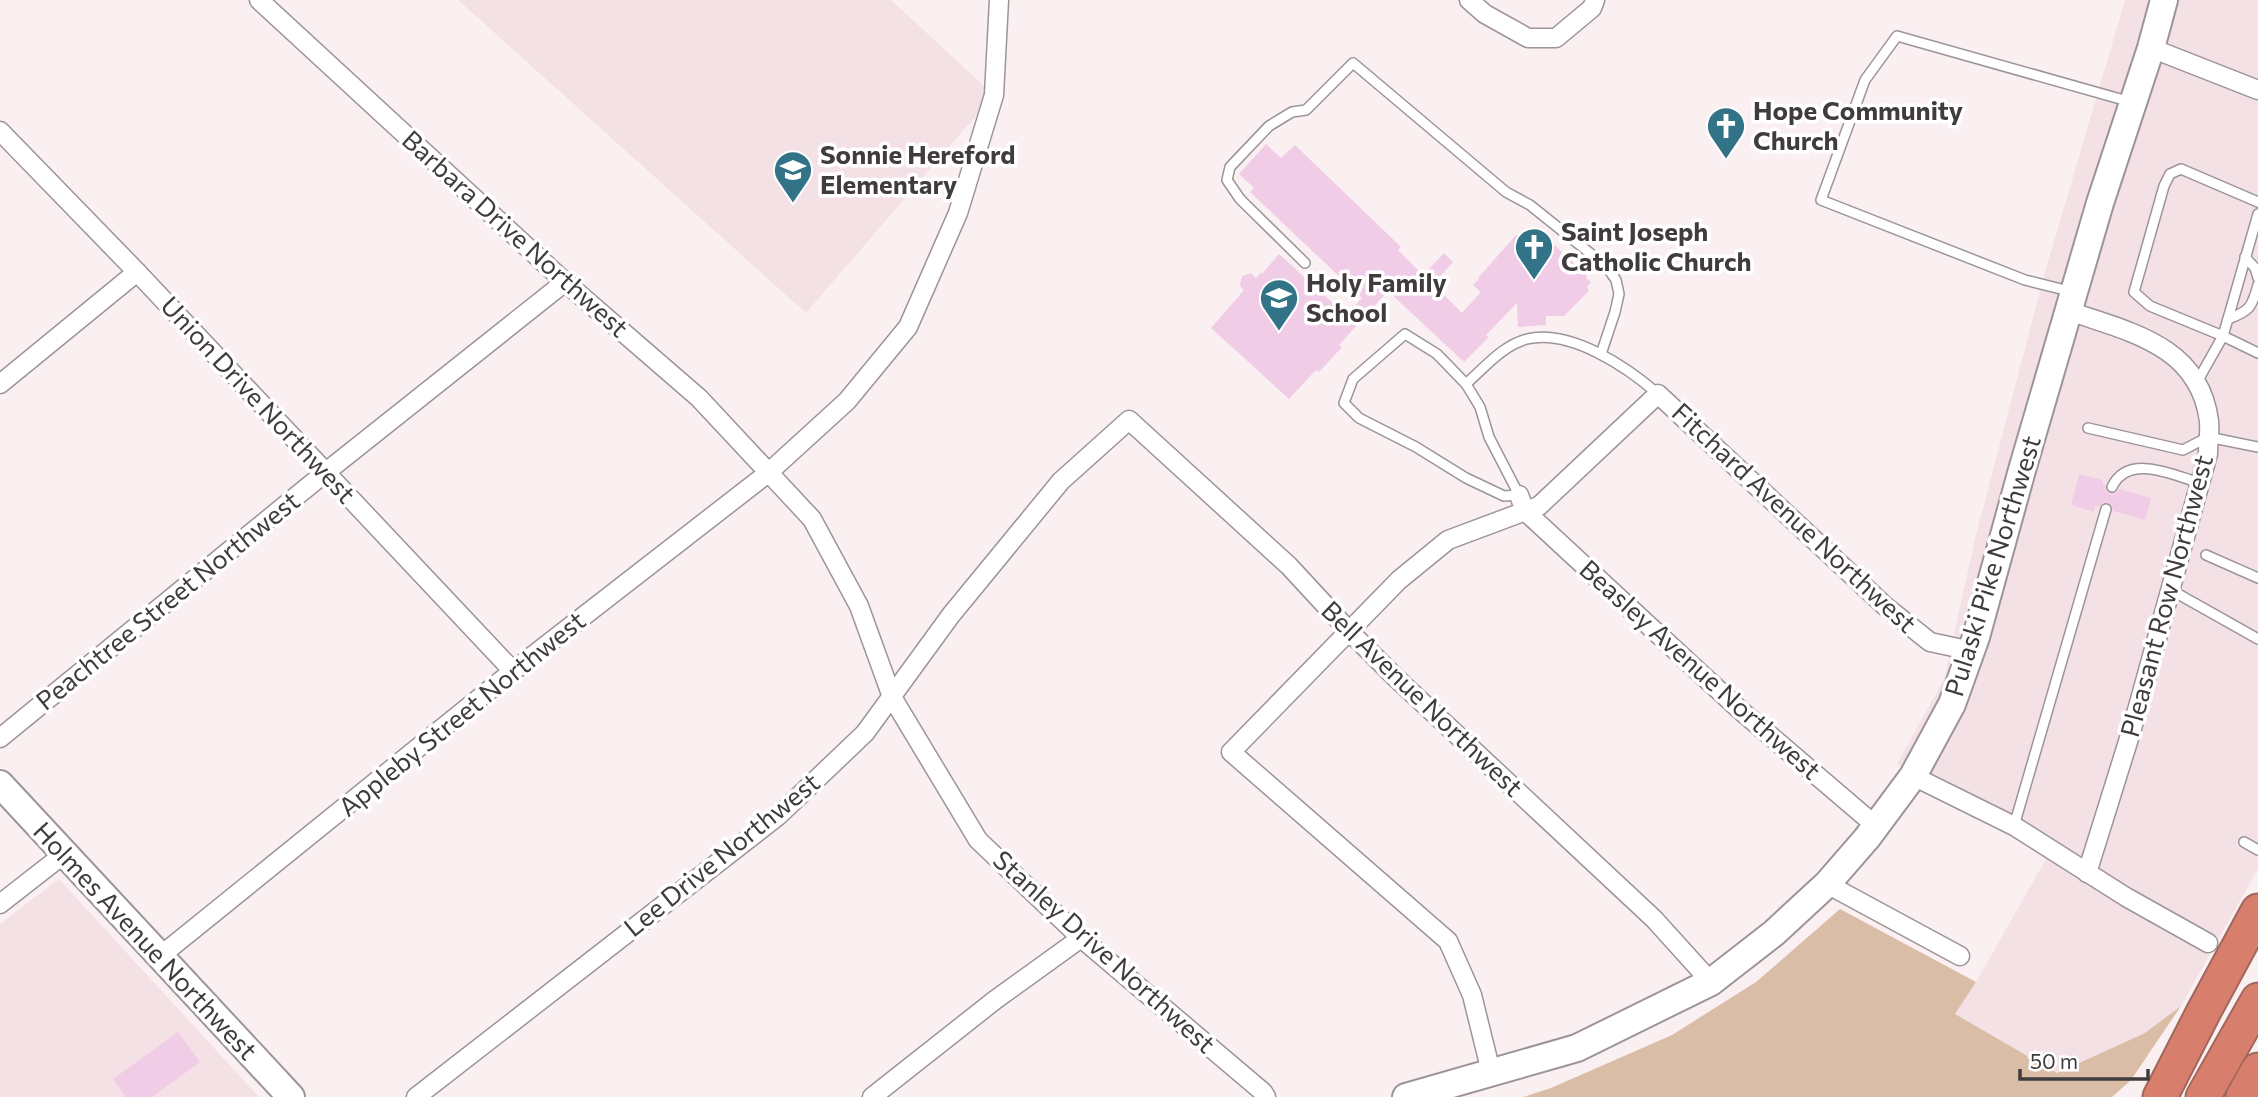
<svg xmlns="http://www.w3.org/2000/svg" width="2258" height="1097" viewBox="0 0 2258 1097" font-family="Commissioner,sans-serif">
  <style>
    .built { fill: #f4e1e5 }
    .green { fill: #dabda6 }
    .building { fill: #f0cce7 }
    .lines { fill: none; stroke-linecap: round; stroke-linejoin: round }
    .service-casing { stroke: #9d9496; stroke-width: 12 }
    .minor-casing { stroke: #9d9496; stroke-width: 21 }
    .secondary-casing { stroke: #9d9496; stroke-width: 30 }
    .motorway-casing { stroke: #a2675c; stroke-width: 37 }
    .service { stroke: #fff; stroke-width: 9 }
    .minor { stroke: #fff; stroke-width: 18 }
    .secondary { stroke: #fff; stroke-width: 26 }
    .motorway { stroke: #d77e6d; stroke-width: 33 }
    .labels { text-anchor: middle; stroke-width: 7; stroke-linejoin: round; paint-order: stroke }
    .poi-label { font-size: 26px; font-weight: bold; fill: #403c3d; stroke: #fff; text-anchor: start }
    .street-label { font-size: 26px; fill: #403c3d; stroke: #fff }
  </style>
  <rect width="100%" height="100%" fill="#faf0f2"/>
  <g class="built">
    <polygon points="458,0 891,0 994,95 806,313"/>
    <polygon points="2125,0 2258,0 2258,869 2181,1006 2145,1033 2057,1073 1955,1014 1976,982 2046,859 1897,764 1944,679 1976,535 2045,272"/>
    <polygon points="59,879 259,1097 0,1097 0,924"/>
  </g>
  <polygon class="green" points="1840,909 1976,982 1955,1014 2057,1073 2145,1033 2181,1006 2131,1080 2112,1097 1523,1097 1551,1088 1672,1035 1756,982"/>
  <g class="building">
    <polygon points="1266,144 1281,158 1295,145 1401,247 1398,250 1423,275 1444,253 1453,262 1433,284 1462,313 1481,292 1473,285 1479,279 1478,278 1516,235 1543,234 1587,276 1586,278 1591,282 1587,287 1589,291 1564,316 1546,316 1546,325 1518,327 1517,303 1486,335 1489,337 1464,362 1388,291 1339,345 1342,347 1319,372 1316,370 1289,399 1211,328 1244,290 1240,286 1242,276 1251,273 1256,278 1261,272 1262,274 1279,254 1346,315 1362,298 1250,192 1254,188 1239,174"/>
    <polygon points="2079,474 2103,480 2102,484 2105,485 2106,491 2111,494 2116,493 2119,489 2151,498 2145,520 2113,511 2111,505 2107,502 2102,504 2099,507 2095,506 2094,512 2071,505"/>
    <polygon points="178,1032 200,1062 152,1097 126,1097 113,1079"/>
  </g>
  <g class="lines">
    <g class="service-casing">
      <g id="service">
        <polyline points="2258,202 2181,169 2170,174 2164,186 2134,292 2150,306 2223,336 2258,353"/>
        <polyline points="2245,257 2255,268 2258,278"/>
        <polyline points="1305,263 1240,199 1227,180 1230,167 1269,126 1292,112 1306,110 1353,63 1506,192 1530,205 1606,266 1616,280 1619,294 1615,312 1601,354"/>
        <polyline points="2073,292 2025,280 1821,200 1865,80 1897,36 2131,102"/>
        <path d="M2228,319C2250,311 2252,307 2258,285"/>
        <polygon points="1405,334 1437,354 1466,384 1480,407 1489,437 1519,495 1504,496 1466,478 1416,447 1359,418 1344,403 1353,379"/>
        <polyline points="2197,382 2223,336 2258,214"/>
        <path d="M1466,384C1484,368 1503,345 1527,339C1571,329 1627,367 1658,394"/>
        <polyline points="2088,428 2183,450 2208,437 2258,447"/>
        <path d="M2112,487C2128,453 2173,475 2200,483"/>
        <polyline points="2206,555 2258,578"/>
        <polyline points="2171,590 2258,639"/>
        <polyline points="2014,826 2106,509"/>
        <polyline points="2244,842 2258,850"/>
      </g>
    </g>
    <g class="minor-casing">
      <g id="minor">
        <polyline points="259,0 565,282 699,398 812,519 859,606 892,697 978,840 1081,938 1263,1092 1266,1097"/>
        <polyline points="1469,0 1485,14 1528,38 1556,38 1592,8 1595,0"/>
        <polyline points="2151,48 2258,90"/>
        <polyline points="0,131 137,272 513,671"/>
        <path d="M2069,311C2129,332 2199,345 2209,421C2210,431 2208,443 2208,454L2131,732L2087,873"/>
        <polyline points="0,384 137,272"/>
        <polyline points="1519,495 1525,511 1740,710 1876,826"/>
        <polyline points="0,738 326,472 565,282"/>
        <polyline points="1913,776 2014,826 2126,897 2208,943"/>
        <polyline points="1827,884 1960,956"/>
        <polyline points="0,904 64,854"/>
        <polyline points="159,957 513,671 768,473 847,401 908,327 958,213 994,95 999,0"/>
        <polyline points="1491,1072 1472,995 1448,941 1231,752 1399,580 1448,540 1539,506 1658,394 1885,606 1930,642 1972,651"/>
        <polyline points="416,1097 778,816 865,733 951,615 1061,481 1129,420 1289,566 1350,632 1395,677 1654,919 1711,982"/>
        <polyline points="872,1097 995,1000 1081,938"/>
      </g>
    </g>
    <g class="secondary-casing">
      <g id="secondary">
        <polyline points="0,784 291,1097"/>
        <polyline points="1406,1097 1577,1048 1711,982 1774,933 1827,884 1867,838 1913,776 1952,704 1976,637 2022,470 2100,203 2151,48 2164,0"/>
      </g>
    </g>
    <g class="motorway-casing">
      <g id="motorway">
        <polyline points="2160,1097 2204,1011 2258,911"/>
        <polyline points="2203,1097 2258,1000"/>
        <polyline points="2243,1097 2258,1070"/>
      </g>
    </g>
    <use href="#service" class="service"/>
    <use href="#minor" class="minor"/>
    <use href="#secondary" class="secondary"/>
    <use href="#motorway" class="motorway"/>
  </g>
  <defs>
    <g id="church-pin" transform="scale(2.0125)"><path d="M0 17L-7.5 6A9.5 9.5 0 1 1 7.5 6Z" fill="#337387" stroke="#fff"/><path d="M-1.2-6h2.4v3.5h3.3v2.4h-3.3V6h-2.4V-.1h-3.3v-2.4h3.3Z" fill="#fff"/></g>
    <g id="school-pin" transform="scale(2.0125)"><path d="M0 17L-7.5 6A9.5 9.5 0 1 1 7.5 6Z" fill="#337387" stroke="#fff"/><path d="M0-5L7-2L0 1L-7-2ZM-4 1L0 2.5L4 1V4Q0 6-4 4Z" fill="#fff"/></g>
  </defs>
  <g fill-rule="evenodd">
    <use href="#church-pin" x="1726" y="126"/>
    <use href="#school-pin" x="793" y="170"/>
    <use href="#church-pin" x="1534" y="247"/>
    <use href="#school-pin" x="1279" y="298"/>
  </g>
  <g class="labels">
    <g class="poi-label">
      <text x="1753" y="120">Hope Community<tspan x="1753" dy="30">Church</tspan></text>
      <text x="820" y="164">Sonnie Hereford<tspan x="820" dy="30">Elementary</tspan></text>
      <text x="1561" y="241">Saint Joseph<tspan x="1561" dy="30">Catholic Church</tspan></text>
      <text x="1306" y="292">Holy Family<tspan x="1306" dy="30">School</tspan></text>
    </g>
    <g class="street-label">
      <text transform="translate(515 234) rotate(42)" y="9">Barbara Drive Northwest</text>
      <text transform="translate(258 400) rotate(47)" y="9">Union Drive Northwest</text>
      <text transform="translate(1794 518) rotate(43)" y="9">Fitchard Avenue Northwest</text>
      <text transform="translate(1993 566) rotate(-73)" y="9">Pulaski Pike Northwest</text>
      <text transform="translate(2167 596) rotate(-75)" y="9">Pleasant Row Northwest</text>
      <text transform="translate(168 601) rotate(-39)" y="9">Peachtree Street Northwest</text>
      <text transform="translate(1700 670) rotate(42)" y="9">Beasley Avenue Northwest</text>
      <text transform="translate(1422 699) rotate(44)" y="9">Bell Avenue Northwest</text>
      <text transform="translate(462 714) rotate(-39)" y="9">Appleby Street Northwest</text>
      <text transform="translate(722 855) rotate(-39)" y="9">Lee Drive Northwest</text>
      <text transform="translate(145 941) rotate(47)" y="9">Holmes Avenue Northwest</text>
      <text transform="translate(1104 952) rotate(42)" y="9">Stanley Drive Northwest</text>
    </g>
  </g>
  <path d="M2020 1069v10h128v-10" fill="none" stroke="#403c3d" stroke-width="3.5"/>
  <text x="2030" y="1069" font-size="21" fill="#403c3d" stroke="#ffffff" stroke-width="5" paint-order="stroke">50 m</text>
</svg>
